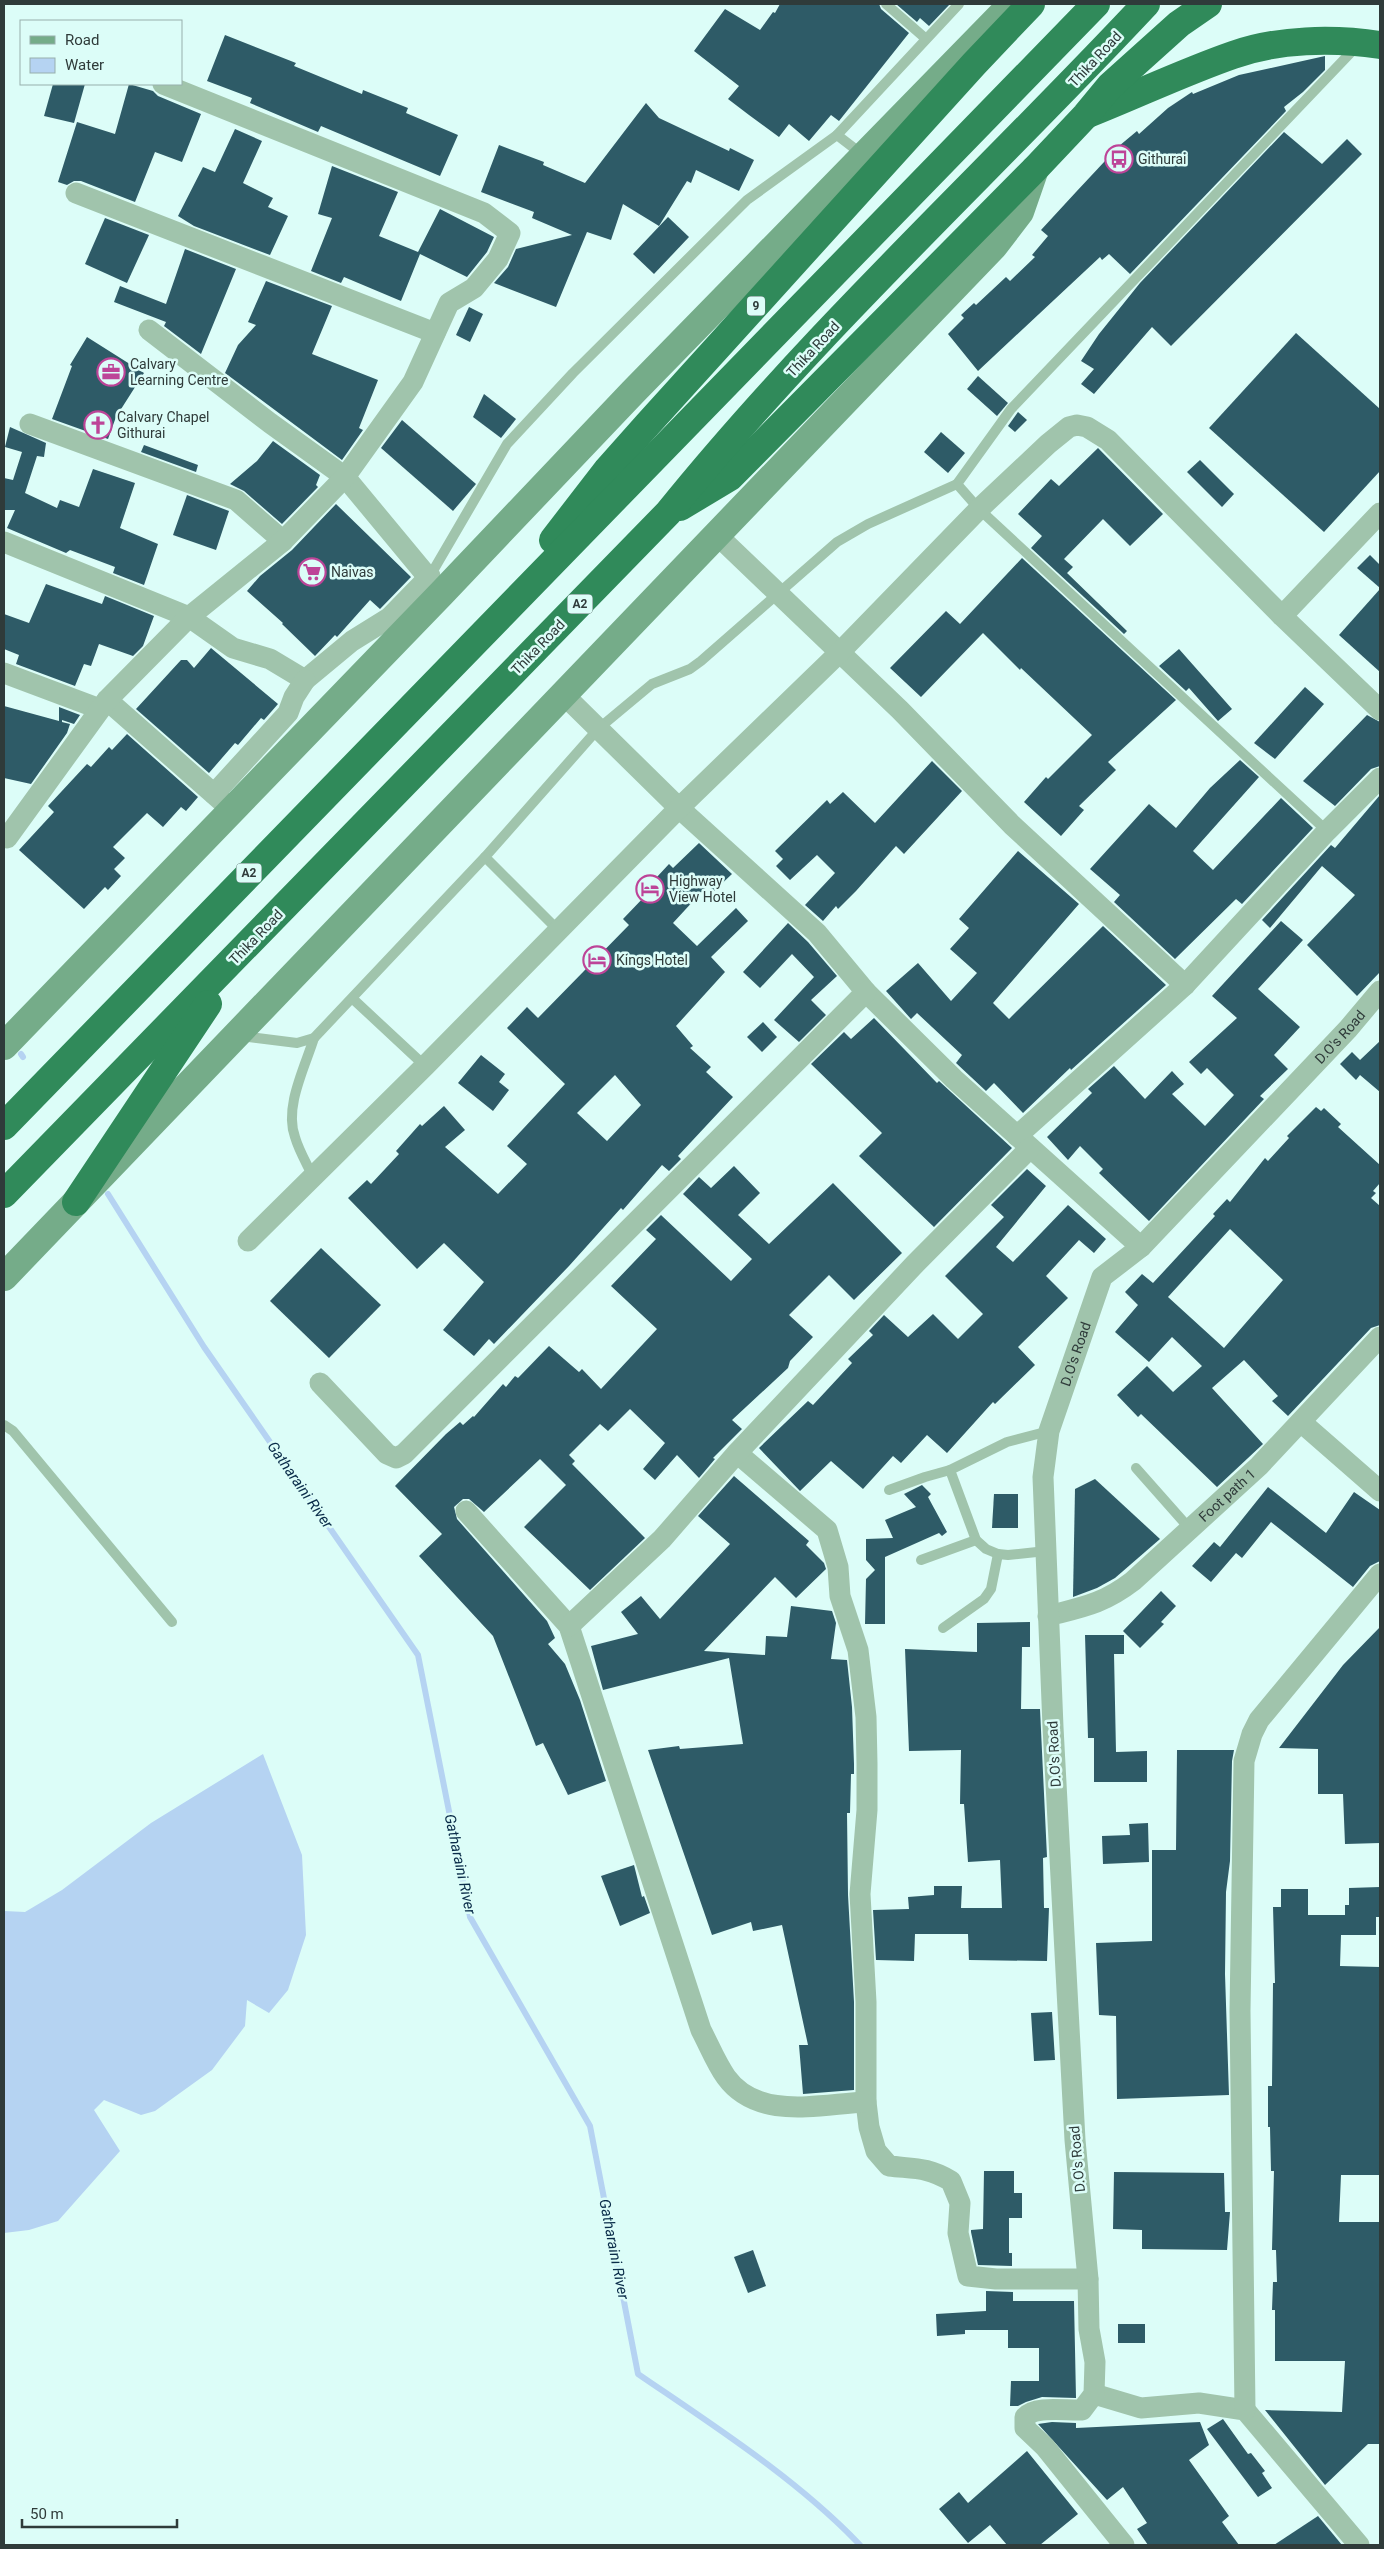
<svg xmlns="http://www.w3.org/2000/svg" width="1384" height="2549" viewBox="0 0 1384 2549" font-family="Roboto,sans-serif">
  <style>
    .water { fill: #b5d3f2 }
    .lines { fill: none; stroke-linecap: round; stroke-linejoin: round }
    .stream { stroke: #b5d3f2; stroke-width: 6 }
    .building { fill: #2e5b67; fill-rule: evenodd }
    .lane { stroke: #a0c4ac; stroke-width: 10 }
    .street { stroke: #a0c4ac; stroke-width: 21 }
    .secondary { stroke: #75ac89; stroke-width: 28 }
    .highway { stroke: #308a5a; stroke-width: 28 }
    .labels { text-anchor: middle; stroke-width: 5; stroke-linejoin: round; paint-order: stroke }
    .shield { fill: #dcfdf8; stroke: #637573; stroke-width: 1 }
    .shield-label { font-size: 12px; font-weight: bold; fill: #2f3b3a }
    .street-label { font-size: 14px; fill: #2f3b3a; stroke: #dcfdf8 }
    .poi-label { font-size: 14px; fill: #2f3b3a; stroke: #dcfdf8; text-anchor: start }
    .water-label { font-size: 15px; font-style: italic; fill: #0a2c49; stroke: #dcfdf8 }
  </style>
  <rect width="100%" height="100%" fill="#dcfdf8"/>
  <polygon class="water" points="263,1754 302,1855 306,1935 288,1990 269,2013 247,2000 245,2026 212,2070 155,2111 141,2115 104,2100 94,2110 120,2151 58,2221 29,2230 4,2233 4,1911 25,1912 62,1890 151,1823"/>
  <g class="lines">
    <g class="stream">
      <polyline points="21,1054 23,1057"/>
      <path d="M108,1194L204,1347L418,1655L470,1917L590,2126L638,2374C714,2426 797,2479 860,2545"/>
    </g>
  </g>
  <g class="building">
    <polygon points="780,4 879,4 881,9 909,33 839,121 831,115 809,141 789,124 779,137 749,115 728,99 739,86 694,51 725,9 760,30 773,12 775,13"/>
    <polygon points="896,4 950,4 929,26 920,18 917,22"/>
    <polygon points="225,35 296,63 294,66 362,94 363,90 408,108 406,113 458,135 440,176 321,126 318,132 250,103 252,98 207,81"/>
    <polygon points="1325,56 1325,70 1303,92 1284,107 1286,111 1130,274 1109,254 1102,260 1100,257 978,371 948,334 964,318 961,315 974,303 976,305 1006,277 1010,281 1035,257 1032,255 1048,236 1041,230 1076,192 1119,146 1137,131 1139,134 1168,108 1192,92 1193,94 1239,75"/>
    <polygon points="53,84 85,84 74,123 44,116"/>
    <polygon points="129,84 153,91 158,96 201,114 182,162 155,152 135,202 81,181 74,181 67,185 58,182 77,122 115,134"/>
    <polygon points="646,103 659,118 729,151 730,148 754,160 739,191 696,170 691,183 687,181 659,226 623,204 611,240 587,232 556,307 494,283 508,267 516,249 572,235 532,218 534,212 481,192 499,145 544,162 543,165 585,183"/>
    <polygon points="235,129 262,141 243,183 273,198 268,207 288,216 270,255 194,226 178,216 203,167 215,172"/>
    <polygon points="1284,132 1322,164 1347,139 1362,154 1171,346 1152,327 1094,394 1081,384 1094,369 1081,361 1099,334 1140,283"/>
    <polygon points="332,166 398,192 379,236 418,252 440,209 494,237 487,252 467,277 420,254 401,301 344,277 341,283 311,271 332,218 318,214"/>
    <polygon points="668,217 689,237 654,274 633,254"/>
    <polygon points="105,218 149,235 127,283 85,264"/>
    <polygon points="185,249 236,269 201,354 164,326 166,322 114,302 120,286 166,304"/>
    <polygon points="266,281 332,306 312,354 378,380 359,428 363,430 342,460 225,373 238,345 256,325 248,322"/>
    <polygon points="469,307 483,314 470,342 456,335"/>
    <polygon points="1296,333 1380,409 1380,471 1324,532 1209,428"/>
    <polygon points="87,337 144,373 116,417 108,439 52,419 72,366 70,365"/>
    <polygon points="978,376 1008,403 997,416 967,389"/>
    <polygon points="484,394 516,419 501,438 473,417"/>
    <polygon points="1018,412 1027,420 1015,432 1008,426"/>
    <polygon points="402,420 476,484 453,511 381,448"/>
    <polygon points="10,427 46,443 44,457 37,456 25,493 57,508 60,500 79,507 93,469 135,483 120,528 158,544 144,585 113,573 115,567 70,550 66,553 7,528 15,510 4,510 4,478 13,480 22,452 5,447"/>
    <polygon points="941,432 965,453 948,473 924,452"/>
    <polygon points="273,441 320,475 316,485 318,487 282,524 244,491 230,484 257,461"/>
    <polygon points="144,445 198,465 196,472 141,452"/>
    <polygon points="1098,448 1163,514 1130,546 1103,519 1064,559 1073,567 1067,573 1127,631 1124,634 1031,548 1042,536 1018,514 1051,479 1059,486"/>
    <polygon points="1200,460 1234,494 1222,507 1187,472"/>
    <polygon points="187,495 229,511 216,550 173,535"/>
    <polygon points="336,504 411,577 380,609 370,600 337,637 335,635 315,656 282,624 283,623 247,591 260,576 292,550"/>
    <polygon points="1370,555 1380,565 1380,588 1357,568"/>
    <polygon points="1022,558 1176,700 1108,762 1116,770 1079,806 1084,810 1061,836 1024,802 1046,777 1048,779 1092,735 1021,668 1020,670 983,633 921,697 890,668 946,611 960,624"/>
    <polygon points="46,584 102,604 105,596 154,616 143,646 133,656 99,644 91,666 84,664 75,686 16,664 19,655 4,649 4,614 29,623"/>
    <polygon points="1380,589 1380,672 1339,635"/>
    <polygon points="211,648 278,704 264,720 261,718 238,745 235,743 209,773 136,709 181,660 187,660 194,668"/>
    <polygon points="1179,649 1232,709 1218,721 1189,688 1186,691 1159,666"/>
    <polygon points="1305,687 1324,704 1275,759 1254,743"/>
    <polygon points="4,706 59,721 59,707 80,715 74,724 62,720 62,722 70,724 67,733 31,784 4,778"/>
    <polygon points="1367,715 1380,722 1380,766 1371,769 1335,806 1303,781"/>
    <polygon points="127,734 198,797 186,811 181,807 163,827 147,813 113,847 125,858 114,869 121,876 108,890 105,887 84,909 19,850 54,812 48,806 87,764 91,767 109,747 112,750"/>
    <polygon points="1240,760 1259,777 1193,851 1213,870 1281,798 1313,828 1242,904 1236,899 1175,959 1114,902 1120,895 1090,869 1149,804 1176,828 1210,788"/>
    <polygon points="932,761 962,791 904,854 896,846 856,891 838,909 836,906 823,921 805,905 835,873 817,855 790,880 776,866 783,859 775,851 827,800 830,804 843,792 875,823"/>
    <polygon points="1380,795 1380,972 1357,996 1307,945 1355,895 1322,866 1270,928 1262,920 1331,845 1335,848"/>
    <path d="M699,843L732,874L714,891L708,885L673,923L697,946L736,908L748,921L711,957L725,972L676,1026L693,1046L690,1048L711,1067L706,1072L733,1097L678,1156L681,1159L669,1171L662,1165L623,1210L621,1208L569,1266L494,1344L489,1339L474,1356L443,1330L484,1282L444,1243L417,1269L348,1198L367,1180L371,1184L399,1154L396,1151L420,1124L422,1126L444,1106L465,1130L445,1147L498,1194L527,1164L507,1146L565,1084L507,1028L527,1007L538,1018L629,925L623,919L646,895L643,892L669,864L673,868ZM615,1075L641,1105L607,1141L577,1113Z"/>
    <polygon points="1018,851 1079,904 993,1003 1009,1019 1103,926 1166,985 1071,1070 1070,1068 1023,1113 994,1083 986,1091 956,1063 962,1055 917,1013 911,1019 886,991 918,963 951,1001 977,973 950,949 969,928 959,919"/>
    <polygon points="1281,921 1303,940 1258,989 1300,1027 1274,1055 1288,1069 1260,1096 1264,1099 1149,1221 1099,1173 1103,1169 1080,1146 1068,1160 1047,1137 1092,1093 1088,1089 1114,1066 1145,1099 1172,1071 1184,1084 1172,1094 1205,1126 1234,1095 1207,1068 1201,1074 1189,1062 1237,1018 1212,996"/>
    <polygon points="788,923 808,942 837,976 811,1000 826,1015 799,1042 774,1020 814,977 792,954 760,988 743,972"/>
    <polygon points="874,1018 937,1083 939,1081 1012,1148 934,1227 859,1156 882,1133 811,1064 844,1032 851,1039"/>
    <polygon points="763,1022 777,1037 762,1052 747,1037"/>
    <polygon points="1380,1041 1380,1092 1360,1075 1356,1080 1340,1064 1352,1052 1360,1060"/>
    <polygon points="481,1055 505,1074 499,1082 509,1090 493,1111 458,1083"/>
    <path d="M1316,1107L1321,1111L1324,1108L1341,1124L1338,1127L1380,1165V1183L1373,1191L1376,1193L1371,1198L1380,1206V1325L1371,1328L1288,1416L1272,1401L1278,1396L1244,1360L1212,1388L1263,1444L1217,1487L1141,1414L1138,1417L1117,1395L1147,1366L1173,1392L1202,1366L1172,1337L1149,1362L1115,1332L1138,1305L1125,1292L1142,1274L1153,1283L1215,1216L1213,1214L1227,1199L1230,1202L1265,1158L1268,1161L1289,1138L1287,1136ZM1230,1229L1283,1280L1224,1348L1168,1297Z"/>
    <polygon points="734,1166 760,1193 738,1215 769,1244 833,1183 902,1253 854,1300 829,1275 789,1315 813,1337 790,1361 788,1368 732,1420 742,1429 713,1458 715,1459 699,1478 677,1455 655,1480 643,1469 665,1443 630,1409 608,1431 600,1424 569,1455 575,1461 572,1464 645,1538 590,1590 524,1527 566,1485 540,1459 484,1512 469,1499 463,1499 454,1507 457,1519 547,1621 555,1638 548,1644 565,1664 580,1700 606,1781 568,1795 543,1743 536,1746 493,1636 419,1556 442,1534 395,1486 446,1434 460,1422 463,1425 473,1416 474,1417 503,1384 506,1387 515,1376 518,1378 549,1346 579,1372 582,1369 601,1389 657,1329 611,1286 656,1239 646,1230 661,1215 731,1281 752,1259 683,1194 699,1177 711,1188"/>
    <polygon points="1027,1169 1046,1186 996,1247 1013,1262 1068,1205 1106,1239 1094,1253 1079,1240 1046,1276 1068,1298 1018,1347 1035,1365 995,1404 993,1402 947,1453 927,1435 901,1463 893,1456 863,1489 831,1461 800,1491 759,1448 808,1401 813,1405 852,1363 848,1359 873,1335 869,1331 884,1315 908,1337 933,1314 958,1339 983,1314 945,1276 1004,1217 991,1205"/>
    <polygon points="321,1248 381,1305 329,1358 270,1301"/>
    <polygon points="734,1476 809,1541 806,1545 824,1563 826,1569 796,1598 775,1577 704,1651 765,1655 766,1636 787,1637 791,1606 832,1611 836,1623 831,1659 847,1660 852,1707 854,1764 854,1774 851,1774 850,1813 847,1813 848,1895 854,2002 854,2090 803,2094 799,2045 808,2045 782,1925 753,1931 751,1922 712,1935 648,1750 679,1746 680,1749 743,1744 729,1658 603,1690 591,1646 638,1634 621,1612 641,1596 660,1619 730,1544 698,1516"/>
    <polygon points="1095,1479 1160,1539 1115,1578 1097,1588 1073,1597 1075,1489"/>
    <polygon points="922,1485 931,1494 928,1497 947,1532 942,1536 939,1533 885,1557 885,1624 865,1624 866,1579 875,1570 866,1560 866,1539 893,1538 885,1520 916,1507 904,1494"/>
    <polygon points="1268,1487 1326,1533 1354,1492 1380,1510 1380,1561 1370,1566 1353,1587 1271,1522 1242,1558 1236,1553 1211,1582 1192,1566 1214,1542 1220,1547"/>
    <polygon points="994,1494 1018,1494 1018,1528 992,1528"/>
    <polygon points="1161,1591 1176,1606 1161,1622 1164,1624 1140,1648 1123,1631"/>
    <polygon points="1030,1622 1030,1647 1022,1647 1021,1709 1040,1709 1047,1857 1043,1858 1044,1908 1049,1908 1047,1961 969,1960 968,1934 915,1934 914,1961 876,1960 873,1910 909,1909 908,1897 934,1895 934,1886 962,1886 961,1908 1002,1908 1000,1860 968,1862 964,1804 960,1804 961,1750 909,1751 905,1649 977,1652 977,1623"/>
    <polygon points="1380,1627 1380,1843 1345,1844 1343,1794 1318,1794 1318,1749 1279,1748 1343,1665"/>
    <polygon points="1085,1635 1124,1635 1124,1654 1114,1654 1116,1752 1147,1751 1147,1782 1094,1782 1094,1738 1088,1738"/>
    <polygon points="1177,1750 1234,1750 1232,1761 1230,1861 1226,1892 1225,1974 1229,2095 1117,2099 1116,2016 1099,2015 1096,1943 1152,1941 1152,1850 1176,1850"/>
    <polygon points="1148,1823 1149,1862 1103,1864 1102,1836 1130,1835 1129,1824"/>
    <polygon points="634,1865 642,1897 644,1896 650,1913 620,1926 601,1876"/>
    <polygon points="1380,1887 1380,1917 1376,1917 1376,1935 1341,1935 1340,1966 1380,1967 1380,2175 1341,2175 1339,2222 1380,2222 1380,2444 1368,2444 1325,2485 1265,2410 1342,2412 1345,2361 1275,2361 1275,2310 1272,2310 1273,2282 1277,2282 1276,2250 1272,2250 1274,2171 1271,2171 1270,2127 1268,2127 1268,2086 1272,2086 1273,1983 1275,1983 1273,1907 1281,1907 1281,1889 1308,1889 1308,1915 1345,1915 1345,1905 1349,1905 1349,1888"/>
    <polygon points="1052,2012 1055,2060 1034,2061 1031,2013"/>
    <polygon points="984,2171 1014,2171 1014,2193 1022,2193 1022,2218 1009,2218 1009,2253 1012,2253 1012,2266 978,2265 971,2232 971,2230 983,2229"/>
    <polygon points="1114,2172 1224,2173 1225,2212 1230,2212 1227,2250 1142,2249 1142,2230 1113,2229"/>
    <polygon points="753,2250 766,2286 748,2293 734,2257"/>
    <polygon points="986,2291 1013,2292 1013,2301 1074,2301 1076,2398 1042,2397 1026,2402 1018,2406 1010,2406 1011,2381 1039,2381 1039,2348 1008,2348 1008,2330 965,2330 965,2334 937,2336 936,2314 986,2311"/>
    <rect x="1118" y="2324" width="27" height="19"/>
    <polygon points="1223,2419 1248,2454 1251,2453 1265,2471 1262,2473 1272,2488 1258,2497 1207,2429"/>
    <polygon points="1052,2422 1076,2423 1076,2428 1200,2422 1209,2445 1189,2460 1229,2516 1222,2522 1239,2545 1148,2545 1137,2529 1147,2523 1123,2487 1107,2500 1038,2424"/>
    <polygon points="1027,2451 1078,2514 1040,2545 1007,2545 990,2525 968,2543 939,2509 959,2492 968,2503"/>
    <polygon points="1318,2516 1342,2545 1274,2545"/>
  </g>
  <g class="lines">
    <g class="lane">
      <polyline points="886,4 925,38"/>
      <polyline points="837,135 959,4"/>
      <polyline points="430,576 507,444 573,373 747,200 837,135 863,155"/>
      <polyline points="1327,831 979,509 957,484 1011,409 1357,46"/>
      <polyline points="558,930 485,857 598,729 652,684 690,669 701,661 837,542 868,524 957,484"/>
      <polyline points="353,999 425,1066"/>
      <polyline points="241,1036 297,1043 314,1038 485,857"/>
      <path d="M313,1177C307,1164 299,1151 295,1137C284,1107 305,1067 314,1038"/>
      <polyline points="4,1425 13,1431 172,1622"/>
      <polyline points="1136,1468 1190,1529"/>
      <polyline points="889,1490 925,1477 950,1470"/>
      <polyline points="1046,1551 1008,1555 998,1554 986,1549 976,1540 950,1470 1007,1442 1049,1431"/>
      <polyline points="921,1560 976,1540"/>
      <polyline points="943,1628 984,1599 991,1589 998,1554"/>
    </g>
    <g class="street">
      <polyline points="76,193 435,333"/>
      <polyline points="149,330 270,423 345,477 437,588"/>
      <polyline points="30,424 236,500 283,541"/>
      <polyline points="717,535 900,710 1012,825 1185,985"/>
      <polyline points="4,542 189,617 233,648 270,659 305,680 352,641 389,618 430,576"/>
      <polyline points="1282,616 1380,513"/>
      <polyline points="4,673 100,709"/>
      <polyline points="563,694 679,808 817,933 866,992 954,1079 1141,1247"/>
      <polyline points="107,700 232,810"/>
      <polyline points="214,794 288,713 294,697 305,680"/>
      <polyline points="7,838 107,700 189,617 283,541 345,477 413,382 449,303 474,288 498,259 510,233 484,213 163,84"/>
      <polyline points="1017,1136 1185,985 1327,831 1380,778"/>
      <polyline points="248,1241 425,1066 679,808 840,652 979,509 1048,444 1069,427 1077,425 1087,427 1108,440 1282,616 1380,710"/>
      <polyline points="320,1383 387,1454 396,1458 404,1454 866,992"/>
      <polyline points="1301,1422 1380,1491"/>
      <path d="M737,1453L827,1530L838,1567L840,1596L858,1650L866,1717L867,1764V1810L860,1894L866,2002V2102L869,2127L876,2151L889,2166C916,2169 927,2167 951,2181L960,2203L958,2233L968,2276L996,2279H1088"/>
      <path d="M466,1511L569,1626L701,2030C709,2045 716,2063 726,2077C758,2121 819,2104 866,2102"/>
      <path id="s1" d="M1048,1616C1083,1607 1103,1604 1133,1581L1259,1466L1380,1337"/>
      <polyline points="569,1626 662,1539 737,1453 914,1265 1030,1148"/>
      <polyline points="1094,2394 1141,2408 1199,2403 1245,2410 1359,2545"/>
      <polyline points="1245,2410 1240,2011 1244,1761 1252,1734 1259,1720 1380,1574"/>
      <path id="s2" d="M1124,2545L1045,2447L1025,2428V2417C1036,2405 1066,2411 1082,2410L1094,2394L1095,2362L1089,2329L1088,2279L1075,2140L1053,1727L1043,1477L1049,1431L1102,1277L1141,1247L1348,1029L1380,991"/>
    </g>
    <g class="secondary">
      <polyline points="4,1046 441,594 633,392 1012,4"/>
      <polyline points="4,1277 994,246 1020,212 1035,169"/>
    </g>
    <g class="highway">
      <path d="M1088,114C1136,95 1184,72 1233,55C1278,39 1333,38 1380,45"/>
      <polyline points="680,507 730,477 1035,169 1086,115 1110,86 1179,24 1208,4"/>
      <polyline points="553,540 607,470 647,425 974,64 1031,4"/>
      <polyline points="4,1126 1096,4"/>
      <path d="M4,1194L668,513C814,332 987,174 1146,4"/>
      <polyline points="76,1202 208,1004"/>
    </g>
  </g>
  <defs>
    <g id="bus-ring" transform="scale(1.4375)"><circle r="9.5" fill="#dcfdf8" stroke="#bd4498" stroke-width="1.5"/><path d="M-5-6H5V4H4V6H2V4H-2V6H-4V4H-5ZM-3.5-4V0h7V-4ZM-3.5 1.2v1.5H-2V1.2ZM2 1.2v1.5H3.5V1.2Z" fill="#bd4498"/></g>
    <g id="office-ring" transform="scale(1.4375)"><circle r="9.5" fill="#dcfdf8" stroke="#bd4498" stroke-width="1.5"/><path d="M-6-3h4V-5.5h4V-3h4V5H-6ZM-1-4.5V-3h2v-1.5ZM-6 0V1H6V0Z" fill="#bd4498"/></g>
    <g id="church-ring" transform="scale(1.4375)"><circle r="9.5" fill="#dcfdf8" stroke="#bd4498" stroke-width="1.5"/><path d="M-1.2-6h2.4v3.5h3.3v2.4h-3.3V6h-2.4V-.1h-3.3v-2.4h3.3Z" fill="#bd4498"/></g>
    <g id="supermarket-ring" transform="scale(1.4375)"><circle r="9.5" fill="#dcfdf8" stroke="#bd4498" stroke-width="1.5"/><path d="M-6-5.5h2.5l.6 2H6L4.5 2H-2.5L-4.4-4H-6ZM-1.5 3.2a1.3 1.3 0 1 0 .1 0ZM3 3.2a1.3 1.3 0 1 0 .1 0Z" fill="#bd4498"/></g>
    <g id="hotel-ring" transform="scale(1.4375)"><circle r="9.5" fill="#dcfdf8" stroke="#bd4498" stroke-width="1.5"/><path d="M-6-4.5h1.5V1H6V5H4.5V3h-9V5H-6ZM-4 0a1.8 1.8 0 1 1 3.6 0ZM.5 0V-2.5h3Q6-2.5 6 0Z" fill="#bd4498"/></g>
  </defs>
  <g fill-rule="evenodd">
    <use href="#bus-ring" x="1119" y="159"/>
    <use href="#office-ring" x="111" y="372"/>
    <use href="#church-ring" x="98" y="425"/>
    <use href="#supermarket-ring" x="312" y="572"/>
    <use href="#hotel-ring" x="650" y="889"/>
    <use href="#hotel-ring" x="597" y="960"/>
  </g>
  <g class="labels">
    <g class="shield">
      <rect x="747" y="296.5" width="18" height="19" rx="4"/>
      <rect x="567.5" y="594.5" width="25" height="19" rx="4"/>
      <rect x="236.5" y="863.5" width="25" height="19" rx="4"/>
    </g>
    <g class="shield-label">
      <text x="756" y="310">9</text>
      <text x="580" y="608">A2</text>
      <text x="249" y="877">A2</text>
    </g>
    <g class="street-label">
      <text transform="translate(1095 59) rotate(-47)" y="5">Thika Road</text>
      <text transform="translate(813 349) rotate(-47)" y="5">Thika Road</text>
      <text transform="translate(538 647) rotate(-46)" y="5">Thika Road</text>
      <text transform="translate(256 937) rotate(-46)" y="5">Thika Road</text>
      <text dy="5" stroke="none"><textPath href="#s2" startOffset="1710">D.O's Road</textPath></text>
      <text dy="5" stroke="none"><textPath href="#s2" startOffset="1290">D.O's Road</textPath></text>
      <text dy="5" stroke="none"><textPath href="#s1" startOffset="220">Foot path 1</textPath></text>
      <text transform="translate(1054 1754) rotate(-93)" y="5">D.O's Road</text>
      <text transform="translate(1077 2159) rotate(-95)" y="5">D.O's Road</text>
    </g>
    <g class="poi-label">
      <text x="1138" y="164">Githurai</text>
      <text x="130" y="369">Calvary<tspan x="130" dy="16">Learning Centre</tspan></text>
      <text x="117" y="422">Calvary Chapel<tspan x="117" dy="16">Githurai</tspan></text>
      <text x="331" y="577">Naivas</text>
      <text x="669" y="886">Highway<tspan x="669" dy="16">View Hotel</tspan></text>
      <text x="616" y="965">Kings Hotel</text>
    </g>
    <g class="water-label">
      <text transform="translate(300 1485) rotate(55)" y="5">Gatharaini River</text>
      <text transform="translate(460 1864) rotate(78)" y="5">Gatharaini River</text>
      <text transform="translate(614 2249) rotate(79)" y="5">Gatharaini River</text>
    </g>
  </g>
  <rect width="1384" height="2549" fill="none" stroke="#2f3b3a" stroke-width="10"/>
  <rect x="20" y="20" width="162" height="65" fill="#dcfdf8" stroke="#97afac"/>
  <rect x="30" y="36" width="25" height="8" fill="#75ac89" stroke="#97afac"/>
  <text x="65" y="45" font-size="15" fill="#2f3b3a">Road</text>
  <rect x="30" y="58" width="25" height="15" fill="#b5d3f2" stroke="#97afac"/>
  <text x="65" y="70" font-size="15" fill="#2f3b3a">Water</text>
  <path d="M22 2519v8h155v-8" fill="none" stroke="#2f3b3a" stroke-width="2.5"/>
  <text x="30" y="2519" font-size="15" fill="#2f3b3a" stroke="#dcfdf8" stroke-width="4" paint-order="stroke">50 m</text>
</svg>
